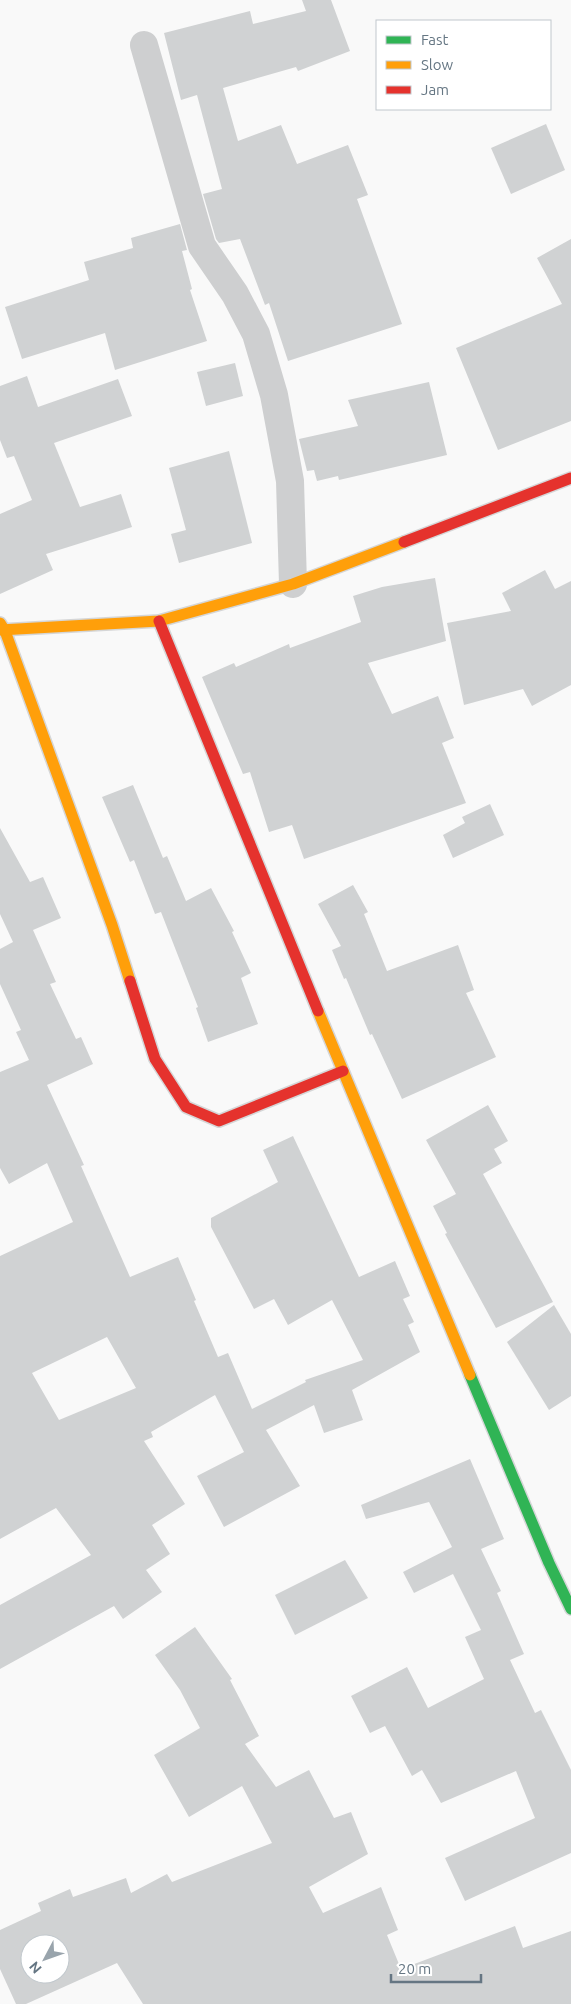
<svg xmlns="http://www.w3.org/2000/svg" width="571" height="2004" viewBox="0 0 571 2004" font-family="Ubuntu,sans-serif">
  <style>
    .building { fill: #d0d2d3; fill-rule: evenodd }
    .lines { fill: none; stroke-linecap: round; stroke-linejoin: round }
    .fast-casing { stroke: #d5d6d7; stroke-width: 14 }
    .slow-casing { stroke: #d5d6d7; stroke-width: 14 }
    .jam-casing { stroke: #d5d6d7; stroke-width: 14 }
    .street { stroke: #cecfd0; stroke-width: 28 }
    .fast { stroke: #30b455; stroke-width: 11 }
    .slow { stroke: #ff9f0a; stroke-width: 11 }
    .jam { stroke: #e5322d; stroke-width: 11 }
  </style>
  <rect width="100%" height="100%" fill="#f9f9f9"/>
  <g class="building">
    <polygon points="302,0 331,0 350,51 298,71 296,67 223,88 238,141 281,125 297,164 348,145 368,195 357,199 402,324 288,361 269,303 265,305 240,239 219,243 216,239 203,194 222,189 197,95 181,100 164,33 250,11 253,24 306,11"/>
    <polygon points="546,124 565,170 511,194 491,148"/>
    <polygon points="180,224 187,250 182,251 192,289 190,290 207,341 115,370 105,333 22,359 5,307 89,280 84,262 133,248 131,238"/>
    <polygon points="571,239 571,421 498,450 456,348 562,304 537,258"/>
    <polygon points="235,363 243,396 206,406 197,372"/>
    <polygon points="27,376 38,407 118,379 132,416 54,443 80,507 121,494 132,527 46,554 53,570 0,594 0,514 32,500 14,456 7,458 0,440 0,386"/>
    <polygon points="429,382 447,455 339,480 338,476 317,481 314,470 307,471 299,439 358,426 348,400"/>
    <polygon points="229,451 252,543 179,563 171,534 186,530 169,468"/>
    <polygon points="545,570 555,589 571,581 571,685 532,706 523,689 464,705 447,623 511,611 502,593"/>
    <polygon points="435,578 446,641 368,663 392,714 438,696 454,738 442,743 466,803 304,859 292,825 269,832 250,772 243,774 202,677 234,663 236,667 289,644 290,648 361,622 353,596 382,587"/>
    <polygon points="133,785 163,858 167,856 186,901 211,888 234,931 232,932 251,973 241,978 258,1024 208,1042 196,1008 198,1007 161,912 155,914 134,860 130,862 102,797"/>
    <polygon points="490,804 504,835 453,858 443,835 465,823 462,817"/>
    <path d="M0,828L30,882L43,877L61,918L33,930L56,982L50,984L76,1039L81,1037L93,1064L47,1085L84,1165L81,1166L130,1277L178,1257L196,1300L194,1301L218,1357L228,1353L252,1409L306,1382L305,1380L363,1360L332,1300L288,1325L274,1299L254,1309L211,1227V1218L278,1182L263,1150L293,1136L359,1277L395,1261L410,1296L403,1299L414,1322L408,1325L420,1352L352,1390L363,1420L324,1433L314,1405L266,1430L300,1486L224,1527L197,1476L244,1452L215,1395L151,1432L153,1437L144,1441L185,1504L152,1525L170,1554L146,1570L162,1592L123,1619L114,1606L0,1669V1605L91,1555L56,1508L0,1539V1256L73,1222L47,1163L9,1184L0,1168V1072L29,1060L16,1032L21,1030L0,984V949L13,942L0,914ZM107,1337L136,1388L59,1420L32,1373Z"/>
    <polygon points="353,885 368,912 364,914 387,971 458,945 474,990 466,993 496,1057 402,1099 372,1034 370,1035 346,978 344,979 332,950 341,946 318,904"/>
    <polygon points="488,1105 508,1141 494,1149 502,1163 483,1174 553,1302 496,1328 445,1234 447,1233 433,1206 456,1194 426,1140"/>
    <polygon points="554,1305 571,1334 571,1396 549,1410 507,1342"/>
    <polygon points="470,1459 504,1539 481,1549 501,1591 497,1593 524,1654 510,1660 535,1713 541,1710 571,1770 571,1853 465,1901 445,1858 535,1818 516,1771 441,1803 422,1770 412,1776 385,1726 370,1733 351,1696 407,1667 428,1708 484,1679 465,1637 481,1630 453,1574 414,1593 403,1572 452,1547 429,1502 366,1519 361,1505"/>
    <polygon points="345,1560 368,1598 295,1635 275,1595"/>
    <path d="M195,1627L232,1679L230,1680L259,1736L245,1744L276,1787L309,1770L334,1818L351,1812L368,1854L309,1887L323,1913L381,1887L398,1930L387,1935L401,1969L515,1926L523,1948L571,1931V2004H143L117,1963L26,2004H16L0,1969V1930L41,1911L38,1903L70,1889L73,1897L126,1878L131,1893L167,1874L172,1882L272,1843L242,1786L189,1817L154,1755L200,1728L180,1690L155,1655ZM30,1944H60V1974H30Z"/>
  </g>
  <g class="lines">
    <g class="fast-casing">
      <polyline id="fast" points="470,1375 549,1563 571,1609"/>
    </g>
    <g class="slow-casing">
      <g id="slow">
        <polyline points="0,623 5,631 112,925 130,981"/>
        <polyline points="0,630 159,621 293,584 404,542"/>
        <polyline points="318,1011 470,1375"/>
      </g>
    </g>
    <g class="jam-casing">
      <g id="jam">
        <polyline points="404,542 571,478"/>
        <polyline points="159,621 318,1011"/>
        <polyline points="130,981 155,1059 186,1107 219,1121 343,1071"/>
      </g>
    </g>
    <polyline class="street" points="144,45 202,246 235,294 256,334 274,395 290,481 293,584"/>
    <use href="#fast" class="fast"/>
    <use href="#slow" class="slow"/>
    <use href="#jam" class="jam"/>
  </g>
  <rect x="376" y="20" width="175" height="90" fill="#ffffff" stroke="#c1c8cd"/>
  <rect x="386" y="36" width="25" height="8" fill="#30b455" stroke="#c1c8cd"/>
  <text x="421" y="45" font-size="15" fill="#657683">Fast</text>
  <rect x="386" y="61" width="25" height="8" fill="#ff9f0a" stroke="#c1c8cd"/>
  <text x="421" y="70" font-size="15" fill="#657683">Slow</text>
  <rect x="386" y="86" width="25" height="8" fill="#e5322d" stroke="#c1c8cd"/>
  <text x="421" y="95" font-size="15" fill="#657683">Jam</text>
  <g transform="translate(45 1959) rotate(229)"><circle r="24" fill="#ffffff" stroke="#c1c8cd"/>
  <path d="M0-4L9 19L0 12L-9 19Z" fill="#99a4ac"/>
  <text y="-8" font-size="14" font-weight="bold" text-anchor="middle" fill="#657683">N</text>
  </g>
  <path d="M391 1974v8h90v-8" fill="none" stroke="#657683" stroke-width="2.5"/>
  <text x="398" y="1974" font-size="15" fill="#657683" stroke="#ffffff" stroke-width="4" paint-order="stroke">20 m</text>
</svg>
